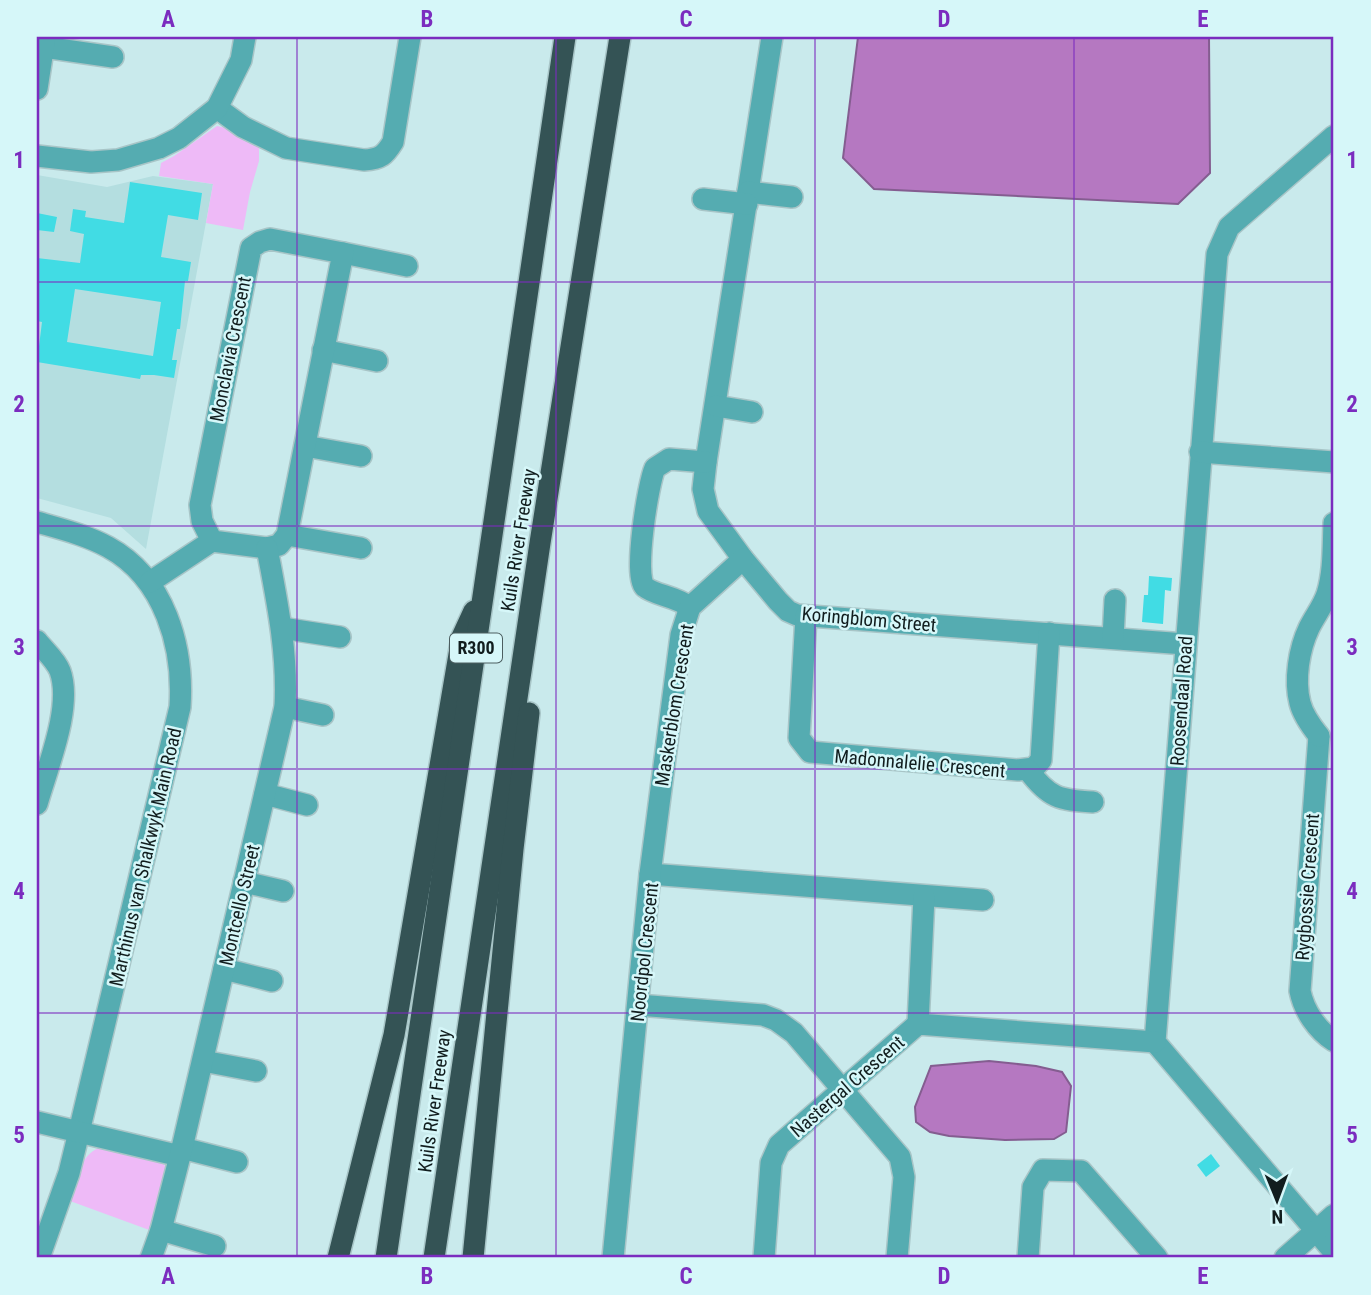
<svg xmlns="http://www.w3.org/2000/svg" width="1371" height="1295" viewBox="0 0 1371 1295" font-family="'Roboto Condensed',sans-serif">
  <style>
    .built { fill: #b4dee0 }
    .green { fill: #eebaf7 }
    .water { fill: #b578c1; stroke: #845d90; stroke-width: 2 }
    .building { fill: #41dce4; fill-rule: evenodd }
    .lines { fill: none; stroke-linecap: round; stroke-linejoin: round }
    .minor-casing { stroke: #a8c5c7; stroke-width: 24 }
    .highway-casing { stroke: #a8c5c7; stroke-width: 24 }
    .minor { stroke: #55acb1; stroke-width: 21 }
    .highway { stroke: #345355; stroke-width: 21 }
    .grid { fill: none; stroke: #7b2cbf; stroke-width: 2; stroke-opacity: 0.55 }
    .labels { text-anchor: middle; stroke-width: 5; stroke-linejoin: round; paint-order: stroke }
    .shield { fill: #d6f7f9; stroke: #4c5e60; stroke-width: 2 }
    .shield-label { font-size: 18px; font-weight: bold; fill: #111d1e }
    .street-label { font-size: 19px; fill: #111d1e; stroke: #d6f7f9 }
    .neatline { fill: none; stroke: #7b2cbf; stroke-width: 2.5 }
    .grid-label { font-size: 23px; text-anchor: middle; font-weight: bold; fill: #7b2cbf }
  </style>
  <rect width="100%" height="100%" fill="#c9eaec"/>
  <polygon class="built" points="37,175 107,187 153,176 213,184 146,549 111,518 37,498"/>
  <g class="green">
    <polygon points="217,126 231,129 259,147 259,161 250,192 243,230 206,223 213,184 159,176 161,163 174,156"/>
    <path d="M105,1146L160,1159L168,1170L152,1231L70,1201C78,1180 78,1152 105,1146Z"/>
  </g>
  <g class="water">
    <polygon points="858,37 1209,37 1210,173 1178,204 874,189 843,158"/>
    <polygon points="989,1061 1036,1066 1062,1072 1071,1086 1066,1132 1054,1139 1005,1140 949,1136 930,1132 916,1122 915,1107 931,1066"/>
  </g>
  <g class="building">
    <path d="M130,182L202,193L198,220L168,215L161,257L191,262L188,281H185L180,329H177L172,360H177L174,378L154,375H141L140,379L37,362L42,322L37,321V258L80,263L84,234L70,231L73,209L86,211L85,217L124,223ZM75,289L161,302L153,356L67,342Z"/>
    <polygon points="37,213 57,217 54,232 37,230"/>
    <polygon points="1149,576 1172,578 1171,591 1165,590 1163,624 1142,622 1144,595 1148,595"/>
    <polygon points="1211,1154 1220,1166 1206,1177 1197,1165"/>
  </g>
  <g class="lines">
    <g class="minor-casing">
      <g id="minor">
        <polyline points="772,37 706,462 703,489 708,511 743,559 778,601 788,611 797,615 1185,644"/>
        <polyline points="37,46 113,57"/>
        <polyline points="37,89 45,37"/>
        <path d="M217,108L243,127L286,148L364,160C381,159 385,155 393,142L410,37"/>
        <polyline points="1334,136 1229,227 1217,254 1155,1042 1334,1252"/>
        <polyline points="37,156 91,162 118,160 159,148 179,138 217,108 241,60 245,37"/>
        <polyline points="748,192 792,197"/>
        <polyline points="703,199 747,204"/>
        <polyline points="343,253 407,266"/>
        <polyline points="323,350 377,361"/>
        <polyline points="716,406 752,412"/>
        <polyline points="305,446 361,456"/>
        <polyline points="1200,452 1334,462"/>
        <path d="M37,522C61,529 86,535 108,547C165,578 184,647 180,707L79,1132L69,1173L39,1258"/>
        <polyline points="287,535 361,548"/>
        <polyline points="150,582 212,541 202,521 200,505 251,248 260,242 270,239 343,253 287,535 279,545 267,548 212,541"/>
        <path d="M690,607C675,596 654,595 645,587C633,578 648,483 655,468L669,459L706,462"/>
        <polyline points="806,616 799,738 810,752 1018,770 1034,768 1041,760 1049,633"/>
        <polyline points="282,628 340,637"/>
        <polyline points="1113,638 1115,600"/>
        <path d="M37,641C44,650 56,660 60,671C73,707 47,768 37,804"/>
        <polyline points="285,707 323,715"/>
        <path d="M1319,736L1300,991C1304,1011 1317,1030 1334,1041"/>
        <path d="M1319,736C1311,726 1303,715 1300,703C1294,680 1299,649 1309,628C1315,616 1323,606 1327,594C1334,572 1333,546 1334,523"/>
        <path d="M1028,770C1049,798 1059,800 1093,802"/>
        <polyline points="265,794 307,805"/>
        <polyline points="650,874 983,900"/>
        <polyline points="244,882 283,891"/>
        <polyline points="224,969 272,981"/>
        <polyline points="638,1005 763,1015 776,1020 794,1033 900,1157 904,1177 897,1258"/>
        <polyline points="918,1024 924,897"/>
        <polyline points="203,1061 256,1071"/>
        <polyline points="37,1122 180,1156"/>
        <polyline points="182,1148 237,1162"/>
        <polyline points="161,1230 215,1246"/>
        <path d="M151,1258L161,1230L182,1148L285,707C288,653 277,601 267,548"/>
        <polyline points="613,1258 650,874 681,635 690,607 743,559"/>
        <polyline points="764,1258 771,1163 779,1145 918,1024 1155,1042"/>
        <polyline points="1028,1258 1033,1187 1043,1170 1081,1171 1157,1258"/>
        <polyline points="1285,1258 1334,1215"/>
      </g>
    </g>
    <g class="highway-casing">
      <g id="highway">
        <polyline points="338,1258 394,1035 462,637 474,611"/>
        <polyline points="386,1258 565,37"/>
        <polyline points="434,1258 540,543 620,37"/>
        <polyline points="473,1258 513,849 529,713"/>
      </g>
    </g>
    <use href="#minor" class="minor"/>
    <use href="#highway" class="highway"/>
  </g>
  <path class="grid" d="M297,37V1258M556,37V1258M815,37V1258M1074,37V1258M37,282H1334M37,526H1334M37,769H1334M37,1013H1334"/>
  <g class="labels">
    <rect class="shield" x="450" y="633.5" width="52" height="29" rx="5"/>
    <g class="shield-label">
      <text x="476" y="654">R300</text>
    </g>
    <g class="street-label">
      <text transform="translate(230 349) rotate(-79)" y="7">Monclavia Crescent</text>
      <text transform="translate(518 540) rotate(-81)" y="7">Kuils River Freeway</text>
      <text transform="translate(869 619) rotate(5)" y="7">Koringblom Street</text>
      <text transform="translate(1181 701) rotate(-86)" y="7">Roosendaal Road</text>
      <text transform="translate(674 705) rotate(-81)" y="7">Maskerblom Crescent</text>
      <text transform="translate(920 763) rotate(5)" y="7">Madonnalelie Crescent</text>
      <text transform="translate(145 857) rotate(-77)" y="7">Marthinus van Shalkwyk Main Road</text>
      <text transform="translate(1307 887) rotate(-86)" y="7">Rygbossie Crescent</text>
      <text transform="translate(239 905) rotate(-77)" y="7">Montcello Street</text>
      <text transform="translate(644 952) rotate(-84)" y="7">Noordpol Crescent</text>
      <text transform="translate(847 1086) rotate(-41)" y="7">Nastergal Crescent</text>
      <text transform="translate(434 1101) rotate(-82)" y="7">Kuils River Freeway</text>
    </g>
  </g>
  <rect width="1371" height="1295" fill="none" stroke="#d6f7f9" stroke-width="77"/>
  <g transform="translate(1277 1200) rotate(179)" stroke="#d6f7f9" stroke-width="5" paint-order="stroke">
  <path d="M0-5L12 26L0 18L-12 26Z" fill="#111d1e"/>
  <text y="-10" font-size="19" font-weight="bold" text-anchor="middle" fill="#111d1e">N</text>
  </g>
  <rect x="38" y="38" width="1294" height="1218" class="neatline"/>
  <g class="grid-label">
    <text x="168" y="27">A</text>
    <text x="427" y="27">B</text>
    <text x="686" y="27">C</text>
    <text x="944" y="27">D</text>
    <text x="1203" y="27">E</text>
    <text x="19" y="168">1</text>
    <text x="1352" y="168">1</text>
    <text x="19" y="412">2</text>
    <text x="1352" y="412">2</text>
    <text x="19" y="655">3</text>
    <text x="1352" y="655">3</text>
    <text x="19" y="899">4</text>
    <text x="1352" y="899">4</text>
    <text x="19" y="1143">5</text>
    <text x="1352" y="1143">5</text>
    <text x="168" y="1284">A</text>
    <text x="427" y="1284">B</text>
    <text x="686" y="1284">C</text>
    <text x="944" y="1284">D</text>
    <text x="1203" y="1284">E</text>
  </g>
</svg>
